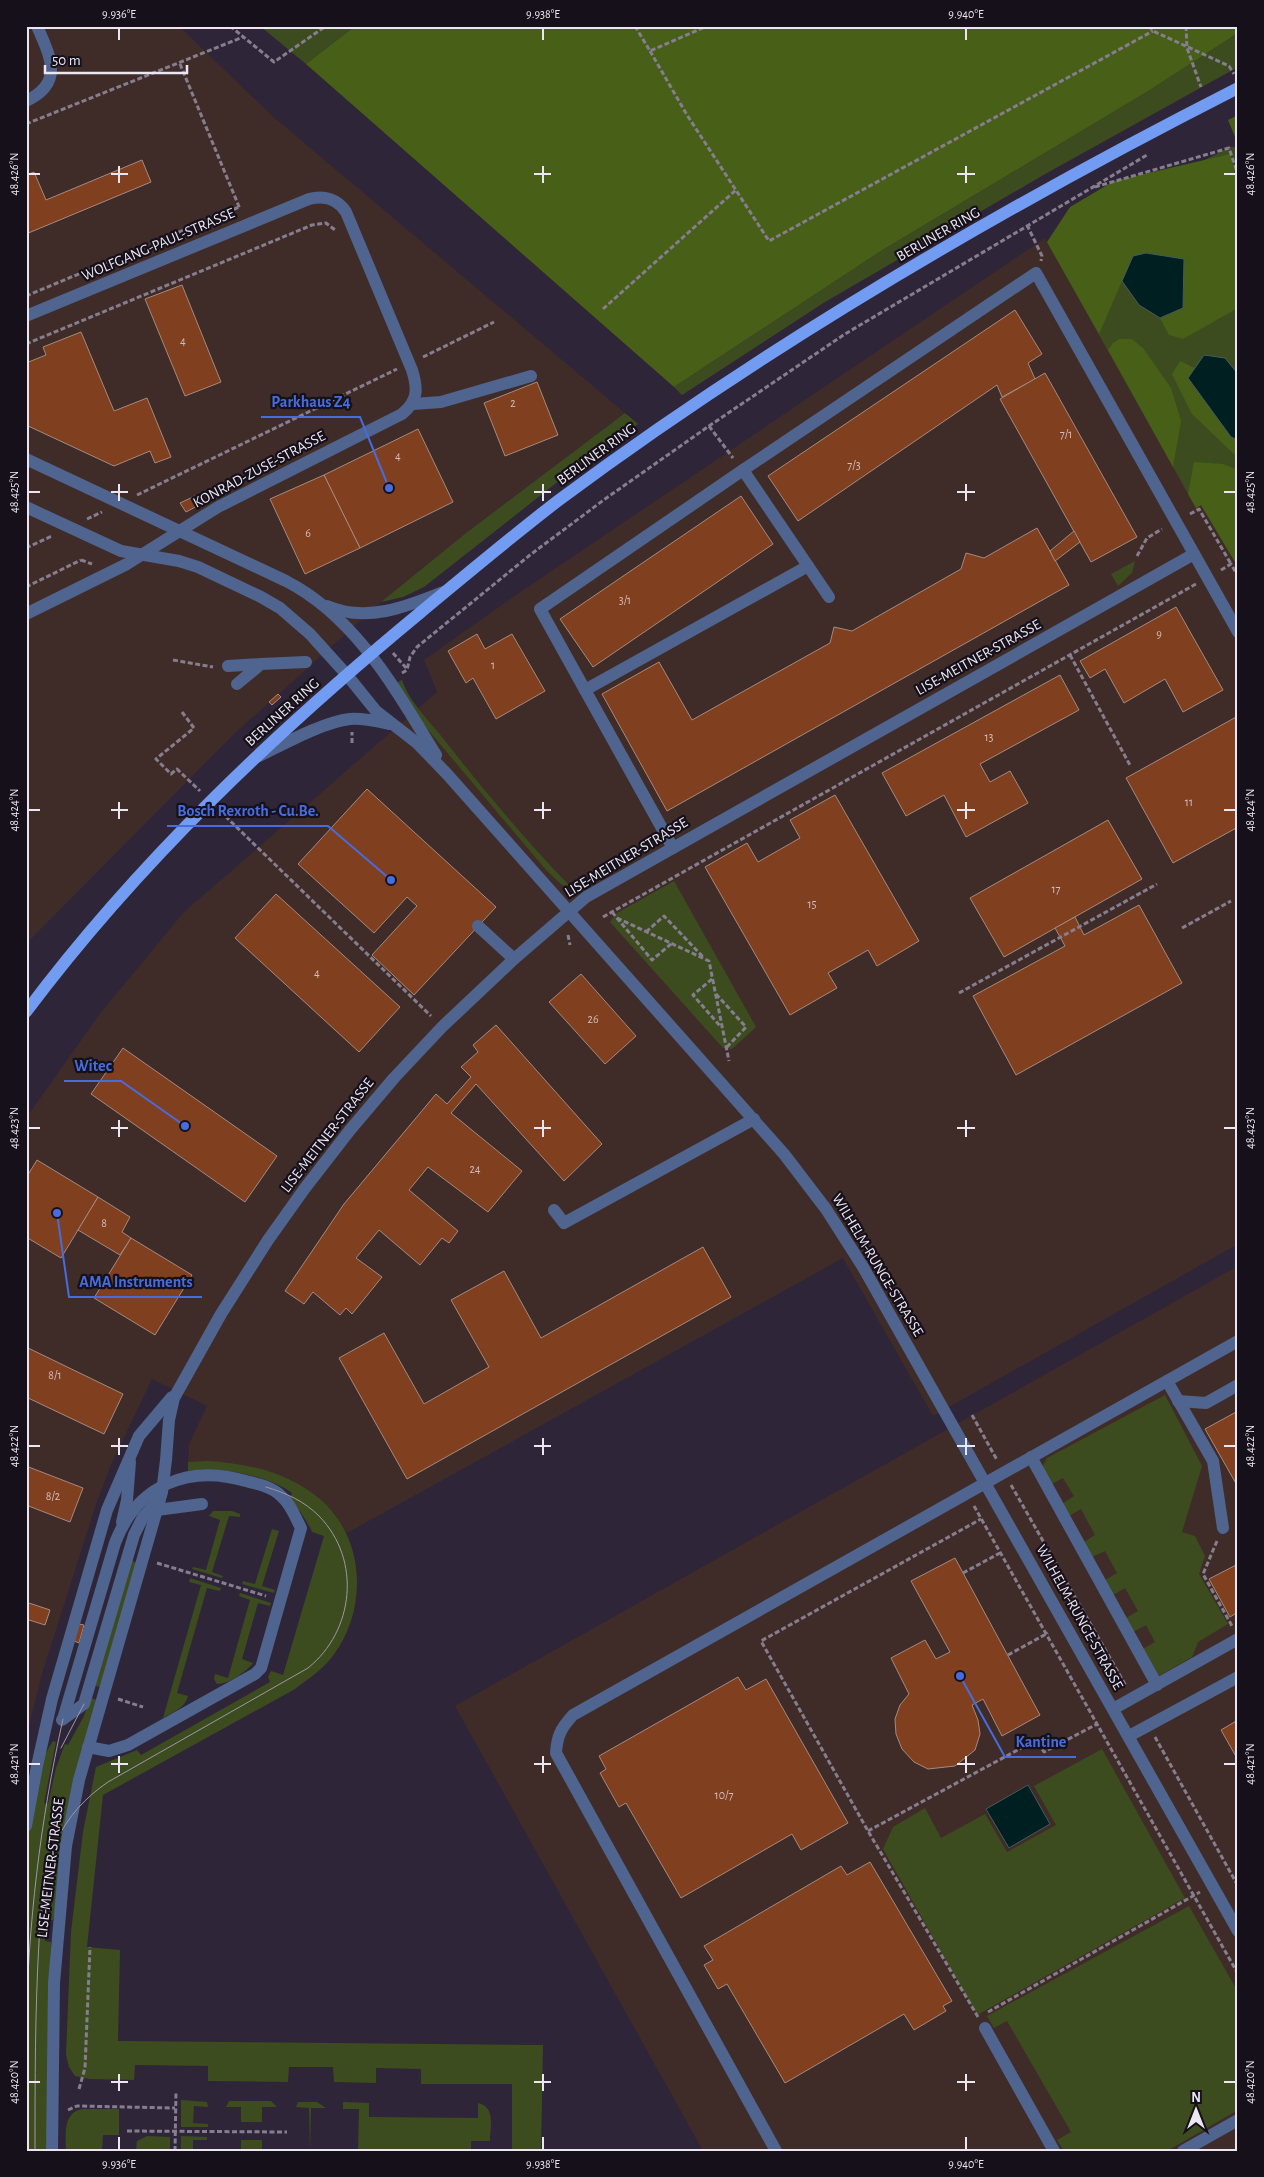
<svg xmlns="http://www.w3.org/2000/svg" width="1264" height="2177" viewBox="0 0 1264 2177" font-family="'Alegreya Sans',sans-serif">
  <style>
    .commercial { fill: #3f2c29 }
    .green { fill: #3c4c1f }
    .forest { fill: #475f17 }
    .water { fill: #001f21; stroke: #475b60 }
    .building { fill: #803f1f; stroke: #a58a7f }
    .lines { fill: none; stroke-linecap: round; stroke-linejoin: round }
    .path { stroke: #867e8e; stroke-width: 3; stroke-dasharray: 5 2.5; stroke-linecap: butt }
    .minor { stroke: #4f648e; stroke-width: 12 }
    .major { stroke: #729bf2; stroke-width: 12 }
    .tram { stroke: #9f97a7; stroke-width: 1 }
    .ticks { fill: none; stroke: #ece6f3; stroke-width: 2 }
    .labels { text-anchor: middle; stroke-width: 4.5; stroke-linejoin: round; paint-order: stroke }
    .number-label { font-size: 12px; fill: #d1bcbe }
    .street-label { font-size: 15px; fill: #ece6f3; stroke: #151019 }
    .leader { fill: none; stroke: #466cdd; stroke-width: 2 }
    .callout-dot { fill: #466cdd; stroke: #151019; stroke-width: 2 }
    .callout-label { font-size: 16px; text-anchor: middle; font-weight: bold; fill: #466cdd; stroke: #151019; stroke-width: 4.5; stroke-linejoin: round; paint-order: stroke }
    .neatline { fill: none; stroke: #ece6f3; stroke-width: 2 }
    .ticks-label { font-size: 12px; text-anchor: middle; fill: #ece6f3 }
  </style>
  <rect width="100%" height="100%" fill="#2f2538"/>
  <g class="commercial">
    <polygon points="26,26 179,26 271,115 625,413 466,533 381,602 233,735 26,944"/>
    <polygon points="1045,238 1196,507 1201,505 1238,567 1238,1244 933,1416 843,1258 347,1533 334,1513 321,1500 290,1479 247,1466 226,1462 188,1462 189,1444 207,1406 152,1379 111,1465 96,1504 41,1677 26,1737 26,1118 99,1015 183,913 437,692 424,660 519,593"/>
    <polygon points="1238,1266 1238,2151 703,2151 455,1706"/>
  </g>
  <g class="green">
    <polygon points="260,26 355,26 306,64"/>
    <polygon points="1238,33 1238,67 1047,173 825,302 682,395 674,387 881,251 1150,90"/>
    <polygon points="1238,146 1238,567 1201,505 1196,508 1047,242 1228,148"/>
    <polygon points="625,413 638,424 555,484 424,587 403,597 381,602 466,533"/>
    <polygon points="1135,561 1132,573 1118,586 1111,574"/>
    <path d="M402,680C409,701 428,720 442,737C482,788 524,839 570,886L562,885L546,870L413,712L396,683Z"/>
    <polygon points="674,881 756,1027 732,1049 723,1048 610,922 617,913"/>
    <polygon points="1165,1395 1202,1466 1182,1532 1195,1536 1205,1556 1199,1574 1228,1624 1198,1642 1192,1657 1157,1677 1139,1651 1155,1642 1146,1625 1133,1632 1126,1618 1138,1611 1125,1588 1113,1595 1105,1580 1117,1573 1105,1551 1092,1557 1084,1542 1095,1535 1081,1509 1069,1516 1062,1504 1074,1496 1063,1478 1048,1486 1041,1469 1047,1458"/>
    <path d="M207,1461C247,1463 288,1472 320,1499C366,1538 368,1611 332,1657C322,1670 308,1679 295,1689L103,1795L87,1947L120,1950L118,2041L543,2045L541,2151H512V2084H421V2069L376,2068V2083L334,2082L333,2067H289L288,2082L208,2081V2066L135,2065L134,2080L89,2079L75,2076L69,2067L66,2055L71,1932L83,1832L96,1767L137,1750L141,1755L270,1682L268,1677L271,1671L283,1675L324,1536L312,1532C311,1528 295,1502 290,1498L292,1493C269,1475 216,1466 188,1471V1462Z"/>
    <polygon points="213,1511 232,1511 240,1514 240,1517 229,1516 212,1572 223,1576 222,1578 192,1569 193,1567 206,1570 220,1520 209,1516"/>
    <polygon points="272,1529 279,1531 262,1586 275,1590 274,1593 242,1584 243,1581 255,1584"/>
    <polygon points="132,1561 137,1563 101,1687 95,1686"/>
    <path d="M190,1578L221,1588L220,1591L207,1588L177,1693L188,1696C185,1708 173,1712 163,1718L201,1585L189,1582Z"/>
    <path d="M240,1593L271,1603L270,1606L258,1603L242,1659L253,1663C246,1672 229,1684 217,1684L214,1679L215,1674L228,1678L250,1600L239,1596Z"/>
    <path d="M91,1698L97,1700L53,1920H47L45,1941L51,1942L47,2151H26V1852C31,1822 35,1765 53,1741L56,1742L44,1803L48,1804L56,1768L65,1744L68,1745L83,1718Z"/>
    <polygon points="1102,1749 1185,1898 977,2015 883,1849 893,1827 925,1808 941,1838 985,1814 1007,1852 1056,1825 1034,1786"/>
    <polygon points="1189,1906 1238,1992 1238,2110 1167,2151 1064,2151 1057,2140 1071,2132 1007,2021 994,2028 987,2016"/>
    <polygon points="181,2100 207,2102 208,2107 194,2106 193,2123 208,2124 208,2127 181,2127"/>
    <polygon points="229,2101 271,2101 277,2107 262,2107 262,2122 241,2122 241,2107 226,2107"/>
    <polygon points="298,2102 317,2102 326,2108 311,2108 310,2151 309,2108 296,2107"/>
    <path d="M343,2102L369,2103V2117L478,2118V2103C496,2107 490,2127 490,2141H471V2150L486,2151H358L359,2109H343Z"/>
    <path d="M82,2109H119V2135H103L102,2151H66C66,2136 62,2113 82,2109Z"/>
    <polygon points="147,2136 170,2137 170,2151 136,2151 137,2141"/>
    <polygon points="181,2136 207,2137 207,2140 193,2140 193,2151 181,2151"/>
    <rect x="241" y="2140" width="21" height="11"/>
  </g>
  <g class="forest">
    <polygon points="355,26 1238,26 1238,33 1150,90 881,251 674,387 306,64"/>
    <polygon points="1238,115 1238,144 1228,120"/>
    <polygon points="1230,154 1238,186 1238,308 1183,339 1169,335 1160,318 1183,308 1133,256 1099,334 1047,242 1070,207 1114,181"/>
    <polygon points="1119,339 1132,339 1143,348 1171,388 1181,421 1173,467 1108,350 1113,343"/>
    <polygon points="1180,361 1195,368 1188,378 1231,437 1238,440 1238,458 1192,414 1172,374"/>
    <polygon points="1194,462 1223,464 1238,470 1238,567 1201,505 1196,508 1188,494"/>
  </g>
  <g class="water">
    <polygon points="1146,253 1184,259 1183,308 1160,318 1139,305 1122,281 1133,256"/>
    <polygon points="1204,355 1225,358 1238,374 1238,440 1231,437 1188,378"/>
    <polygon points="1028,1785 1050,1824 1009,1848 986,1809"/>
  </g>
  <g class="building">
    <polygon points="142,160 151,182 26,234 26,175 34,172 46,200"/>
    <polygon points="182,285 221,382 185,396 145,299"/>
    <polygon points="1015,310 1042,354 1028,363 1035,379 1002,397 997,385 798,521 768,476"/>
    <polygon points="81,332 114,411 147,398 171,457 155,463 150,451 114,466 26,425 26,363 46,355 43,347"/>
    <polygon points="1045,373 1137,537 1091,562 1000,399"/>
    <polygon points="537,382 558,435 505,456 484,403"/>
    <polygon points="418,429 453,502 360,548 324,475"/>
    <polygon points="324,475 360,548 305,574 270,499"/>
    <polygon points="195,496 199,505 186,512 180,503"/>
    <polygon points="741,496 773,544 593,667 560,619"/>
    <polygon points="1037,528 1069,585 667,811 602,694 659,662 692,720 830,643 834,627 852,631 961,569 966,553 984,558"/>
    <polygon points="1074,531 1080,542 1055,561 1050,551"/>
    <polygon points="1176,607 1223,690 1183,712 1165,679 1124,703 1105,669 1090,678 1080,661"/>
    <polygon points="477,634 485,649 512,634 545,691 496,719 473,678 466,683 448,651"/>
    <polygon points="1060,675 1079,710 980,764 990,782 1010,771 1028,803 966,837 944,795 906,816 882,773"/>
    <polygon points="278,694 281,697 272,705 269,702"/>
    <polygon points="1238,716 1238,827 1173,863 1126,778"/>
    <polygon points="367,789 496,907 414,995 372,955 417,906 407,897 374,933 298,864"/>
    <polygon points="835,795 919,941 877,966 868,950 828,973 837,988 790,1015 705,867 747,843 758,862 800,838 790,820"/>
    <polygon points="1108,820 1142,879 1004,957 970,898"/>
    <polygon points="276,894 400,1007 359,1052 235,938"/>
    <polygon points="1139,905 1182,983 1016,1075 973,996 1065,946 1055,928 1075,917 1084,935"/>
    <polygon points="581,974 636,1036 605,1064 549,1002"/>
    <polygon points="496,1025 602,1144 564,1181 476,1084 451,1113 522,1171 488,1212 428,1167 409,1190 458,1231 449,1243 442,1238 420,1265 379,1230 356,1258 382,1277 352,1314 346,1308 340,1315 313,1292 304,1304 285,1291 344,1204 436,1094 447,1104 471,1077 461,1067 478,1052 473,1045"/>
    <polygon points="123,1048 277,1156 245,1202 91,1094"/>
    <polygon points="37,1160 98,1197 61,1258 26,1237 26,1178"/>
    <polygon points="98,1197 130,1217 122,1232 131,1238 120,1255 78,1230"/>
    <polygon points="131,1238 192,1275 155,1335 94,1298"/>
    <polygon points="703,1247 731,1297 407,1479 339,1358 384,1333 424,1404 489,1367 451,1300 504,1271 541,1338"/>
    <polygon points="26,1347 123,1394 104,1434 26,1397"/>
    <polygon points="1238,1411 1238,1487 1205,1429"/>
    <polygon points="26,1466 83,1488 70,1522 26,1505"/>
    <polygon points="955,1558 1040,1715 1002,1736 983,1699 972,1705 978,1720 980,1734 975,1750 955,1766 928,1769 914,1762 902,1749 896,1734 895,1719 900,1705 909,1694 891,1658 925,1640 936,1659 950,1652 911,1581"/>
    <polygon points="1238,1564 1238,1612 1230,1617 1209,1579"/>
    <polygon points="26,1602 50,1610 45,1625 26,1619"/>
    <polygon points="79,1624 84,1625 79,1643 74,1641"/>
    <polygon points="738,1677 746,1690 766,1679 848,1823 801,1850 792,1834 681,1898 626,1803 619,1807 600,1773 606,1769 599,1756"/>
    <polygon points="1238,1720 1238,1760 1221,1730"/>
    <polygon points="870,1862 952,2001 943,2006 946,2011 914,2030 904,2014 785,2083 727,1984 718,1989 704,1965 713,1960 704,1946 841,1866 847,1875"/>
  </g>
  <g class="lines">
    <g class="path">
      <polyline points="230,26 274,62 326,26"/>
      <polyline points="635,26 650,51 707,26"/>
      <polyline points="1149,26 1153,31 1229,66 1234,74"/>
      <polyline points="1186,26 1187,48 1201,87"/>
      <polyline points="650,51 687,115 769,241 1153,31"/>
      <polyline points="180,64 240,209"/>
      <polyline points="26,124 243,37"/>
      <polyline points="1095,187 1229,148 1238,175"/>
      <polyline points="1027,225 1042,256 1041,261"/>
      <polyline points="26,296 239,207"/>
      <polyline points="603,309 736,190"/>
      <polyline points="26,344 312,225 326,223 335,230"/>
      <polyline points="423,357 494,322"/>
      <polyline points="709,426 733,458"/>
      <polyline points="137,495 397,369"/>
      <polyline points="1190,514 1199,509 1231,564"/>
      <polyline points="87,519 102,512"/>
      <polyline points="26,548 52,536"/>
      <polyline points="1137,556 1147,538 1162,529"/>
      <polyline points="81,560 92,564"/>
      <polyline points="1221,570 1231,564 1238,576"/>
      <polyline points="26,587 81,560"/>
      <polyline points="393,653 407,669"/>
      <polyline points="1070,655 1131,767"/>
      <polyline points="173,660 213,667"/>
      <polyline points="402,673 407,670 410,657 417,647 530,555 605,499 709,426 845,334 1147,155"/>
      <polyline points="182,712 194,728 156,759 171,774 177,769 200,791"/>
      <polyline points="352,743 352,732"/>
      <polyline points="220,811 431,1016"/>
      <polyline points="612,912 652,960 671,944"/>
      <polyline points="603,917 1196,584"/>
      <polyline points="617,918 709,961 729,1061"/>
      <polyline points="1182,928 1231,901"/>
      <polyline points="646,932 664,916 704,958"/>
      <polyline points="568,935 570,945"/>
      <polyline points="712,979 693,995 721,1027"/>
      <polyline points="959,993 1157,884"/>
      <polyline points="716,994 746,1027 726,1048"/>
      <polyline points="972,1415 997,1460"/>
      <polyline points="1011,1485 1126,1686"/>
      <polyline points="974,1506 1238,1974"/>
      <polyline points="1217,1541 1203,1574 1232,1626"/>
      <polyline points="157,1563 266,1596"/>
      <polyline points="963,1573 1000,1553"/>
      <polyline points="1008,1655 1048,1633"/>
      <polyline points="118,1699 143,1707"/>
      <polyline points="1155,1737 1238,1886"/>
      <polyline points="868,1831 1036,1740 1044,1752 1097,1724"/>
      <polyline points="988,2012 1200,1892"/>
      <polyline points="978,2017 868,1831 761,1641 981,1519"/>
      <polyline points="79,2089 85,2068 90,1947"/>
      <polyline points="68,2110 77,2106 175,2108"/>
      <polyline points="127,2131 287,2132"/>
      <polyline points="175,2151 176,2091"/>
    </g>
    <g class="minor">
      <path d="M26,101C65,83 50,56 37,26"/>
      <path d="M26,316L309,199C324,195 338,199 346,212L412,370C418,389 418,401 402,414L218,507L127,564L26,614"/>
      <polyline points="413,404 441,402 531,376"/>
      <path d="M26,459L286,581C356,617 396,690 436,755"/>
      <polyline points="26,507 121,551 179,561 198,567 261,597 280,608 310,634 347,675 376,711 417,743 447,774 784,1154 826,1209 863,1267 1238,1931"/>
      <polyline points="829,597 743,470 1036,273 1238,632"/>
      <path d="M327,606C366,623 406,607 443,592"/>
      <polyline points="228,666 261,664"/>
      <polyline points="237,684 261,664 306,662"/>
      <polyline points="585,690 540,609 743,470"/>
      <path d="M259,756C284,744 323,722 350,719C363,718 376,721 389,724"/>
      <polyline points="673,848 585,690 808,566"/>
      <polyline points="478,926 514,959"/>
      <polyline points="554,1210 564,1223 754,1119"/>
      <polyline points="1167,1381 1213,1461 1223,1528"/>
      <polyline points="1178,1401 1206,1403 1238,1385"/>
      <polyline points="1031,1457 1157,1685"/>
      <polyline points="151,1508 157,1510 202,1504"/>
      <polyline points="122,1522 127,1500 130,1462"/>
      <polyline points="1113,1709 1238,1639"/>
      <path d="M63,1719L115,1543C137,1485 188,1464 246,1481C258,1484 272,1487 281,1496C291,1504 295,1517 301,1528L261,1668L255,1674L128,1745L109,1751L88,1747"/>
      <polyline points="62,1720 84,1704 134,1535 143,1517 160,1499"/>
      <polyline points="1129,1736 1238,1677"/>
      <polyline points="26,1826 37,1766 52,1699 107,1510 139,1436 172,1397"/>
      <polyline points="985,2028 1054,2151"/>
      <polyline points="52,2151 54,1983 66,1846 79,1780 162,1492 166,1460 169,1420 174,1398 221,1314 268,1240 305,1188 350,1130 394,1078 442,1027 514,959 586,897 1194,554"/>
      <path d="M776,2151L556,1753C557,1736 561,1728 573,1715L1238,1341"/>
      <polyline points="1183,2151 1238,2120"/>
    </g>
    <path class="major" d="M26,1012C139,861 277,731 421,612C467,574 512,536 559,500C771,342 1002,208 1238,88"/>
    <g class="tram">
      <polyline points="61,1748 84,1704"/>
      <path d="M26,2031C28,1925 40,1822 63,1719"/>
      <path d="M35,2151C35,2081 35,2011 39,1942C41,1909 42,1872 56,1842C67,1817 86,1797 108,1782L308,1668C354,1631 362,1560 319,1516C304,1501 286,1493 266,1487"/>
    </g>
  </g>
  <path class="ticks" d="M119,28V40M543,28V40M966,28V40M119,166V183M543,166V183M966,166V183M28,174H40M111,174H128M534,174H551M957,174H975M1224,174H1236M119,484V501M543,484V501M966,484V501M28,492H40M111,492H128M534,492H551M957,492H975M1224,492H1236M119,802V819M543,802V819M966,802V819M28,810H40M111,810H128M534,810H551M957,810H975M1224,810H1236M119,1120V1137M543,1120V1137M966,1120V1137M28,1128H40M111,1128H128M534,1128H551M957,1128H975M1224,1128H1236M119,1438V1455M543,1438V1455M966,1438V1455M28,1446H40M111,1446H128M534,1446H551M957,1446H975M1224,1446H1236M119,1756V1773M543,1756V1773M966,1756V1773M28,1764H40M111,1764H128M534,1764H551M957,1764H975M1224,1764H1236M119,2074V2091M543,2074V2091M966,2074V2091M28,2082H40M111,2082H128M534,2082H551M957,2082H975M1224,2082H1236M119,2137V2150M543,2137V2150M966,2137V2150"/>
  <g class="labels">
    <g class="number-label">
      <text x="183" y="345">4</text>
      <text x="513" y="407">2</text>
      <text x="1066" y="438">7/1</text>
      <text x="398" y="460">4</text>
      <text x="854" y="469">7/3</text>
      <text x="308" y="537">6</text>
      <text x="625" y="604">3/1</text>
      <text x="1159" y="638">9</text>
      <text x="493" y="669">1</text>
      <text x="989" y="741">13</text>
      <text x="1189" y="806">11</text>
      <text x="1056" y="893">17</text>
      <text x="812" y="908">15</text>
      <text x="317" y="977">4</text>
      <text x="593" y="1023">26</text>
      <text x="475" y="1173">24</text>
      <text x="104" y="1227">8</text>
      <text x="55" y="1379">8/1</text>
      <text x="53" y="1500">8/2</text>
      <text x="724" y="1799">10/7</text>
    </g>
    <g class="street-label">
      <text transform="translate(938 234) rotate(-30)" y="5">BERLINER RING</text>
      <text transform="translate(158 244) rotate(-23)" y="5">WOLFGANG-PAUL-STRASSE</text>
      <text transform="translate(596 454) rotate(-36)" y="5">BERLINER RING</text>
      <text transform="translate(259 469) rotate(-28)" y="5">KONRAD-ZUSE-STRASSE</text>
      <text transform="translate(978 657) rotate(-29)" y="5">LISE-MEITNER-STRASSE</text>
      <text transform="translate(282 712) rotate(-42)" y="5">BERLINER RING</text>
      <text transform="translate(626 857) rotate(-31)" y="5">LISE-MEITNER-STRASSE</text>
      <text transform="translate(327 1135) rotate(-52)" y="5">LISE-MEITNER-STRASSE</text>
      <text transform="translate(878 1265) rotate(59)" y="5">WILHELM-RUNGE-STRASSE</text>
      <text transform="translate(1080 1617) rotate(61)" y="5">WILHELM-RUNGE-STRASSE</text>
      <text transform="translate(50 1868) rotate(-83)" y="5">LISE-MEITNER-STRASSE</text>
    </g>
  </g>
  <path class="leader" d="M389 488L360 417H261M391 880L328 826H167M185 1126L121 1081H64M57 1213L69 1297H202M960 1676L1005 1757H1076"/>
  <g class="callout-dot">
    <circle cx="389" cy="488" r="5"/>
    <circle cx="391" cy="880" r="5"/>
    <circle cx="185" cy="1126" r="5"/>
    <circle cx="57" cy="1213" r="5"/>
    <circle cx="960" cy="1676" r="5"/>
  </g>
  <g class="callout-label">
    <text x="311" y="407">Parkhaus Z4</text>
    <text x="248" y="816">Bosch Rexroth - Cu.Be.</text>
    <text x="93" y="1071">Witec</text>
    <text x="136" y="1287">AMA Instruments</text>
    <text x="1041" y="1747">Kantine</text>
  </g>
  <rect width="1264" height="2177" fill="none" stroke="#151019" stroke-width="55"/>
  <g transform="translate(1196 2110)" stroke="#151019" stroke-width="4" paint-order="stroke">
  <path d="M0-4L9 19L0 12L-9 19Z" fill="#ece6f3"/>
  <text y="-8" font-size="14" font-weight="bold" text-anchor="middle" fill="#ece6f3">N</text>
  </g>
  <path d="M45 65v8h142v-8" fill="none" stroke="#ece6f3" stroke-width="2.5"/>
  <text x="52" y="65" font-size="15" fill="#ece6f3" stroke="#151019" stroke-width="4" paint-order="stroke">50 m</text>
  <rect x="28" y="28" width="1208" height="2122" class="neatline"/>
  <g class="ticks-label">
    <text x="119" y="18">9.936°E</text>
    <text x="543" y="18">9.938°E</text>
    <text x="966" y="18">9.940°E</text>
    <text transform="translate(14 174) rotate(-90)" y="4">48.426°N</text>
    <text transform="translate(1250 174) rotate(-90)" y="4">48.426°N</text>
    <text transform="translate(14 492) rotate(-90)" y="4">48.425°N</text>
    <text transform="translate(1250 492) rotate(-90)" y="4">48.425°N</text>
    <text transform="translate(14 810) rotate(-90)" y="4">48.424°N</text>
    <text transform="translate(1250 810) rotate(-90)" y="4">48.424°N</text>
    <text transform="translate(14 1128) rotate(-90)" y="4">48.423°N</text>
    <text transform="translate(1250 1128) rotate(-90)" y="4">48.423°N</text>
    <text transform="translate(14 1446) rotate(-90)" y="4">48.422°N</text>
    <text transform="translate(1250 1446) rotate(-90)" y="4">48.422°N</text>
    <text transform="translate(14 1764) rotate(-90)" y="4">48.421°N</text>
    <text transform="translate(1250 1764) rotate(-90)" y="4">48.421°N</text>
    <text transform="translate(14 2082) rotate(-90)" y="4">48.420°N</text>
    <text transform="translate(1250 2082) rotate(-90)" y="4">48.420°N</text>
    <text x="119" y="2168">9.936°E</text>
    <text x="543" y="2168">9.938°E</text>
    <text x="966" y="2168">9.940°E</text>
  </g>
</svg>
